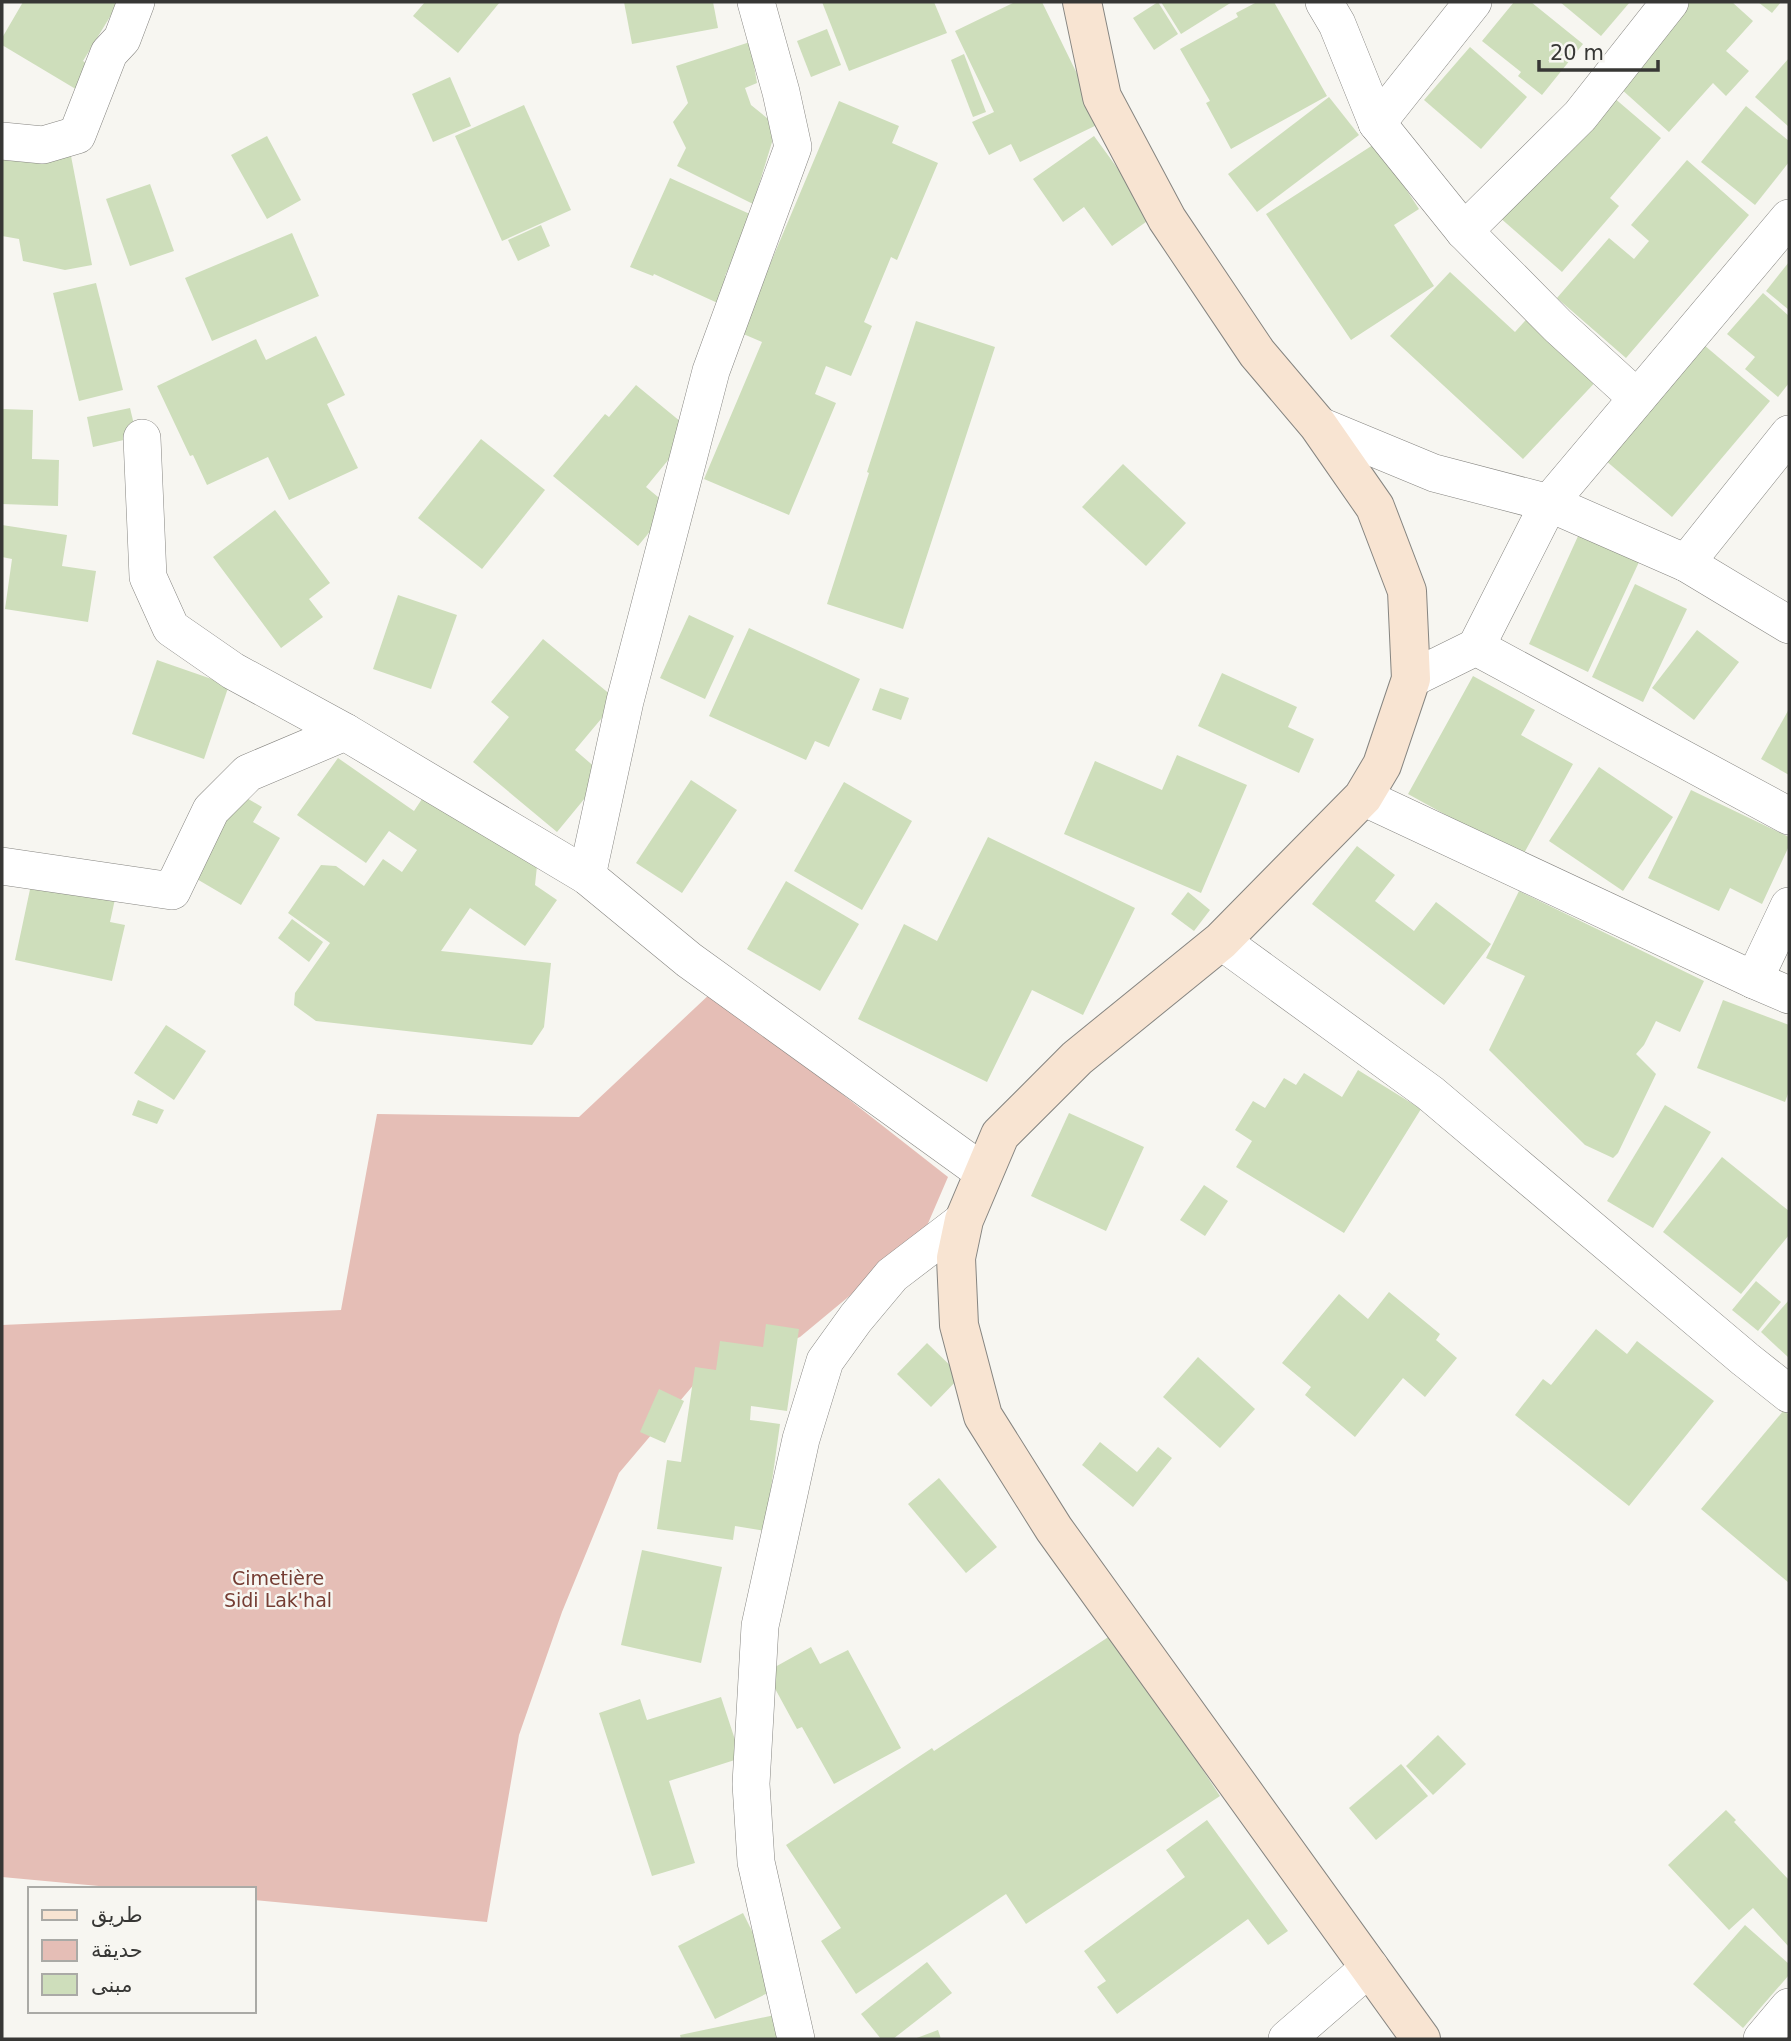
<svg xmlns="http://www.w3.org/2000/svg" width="1791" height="2041" viewBox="0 0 1791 2041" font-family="'DejaVu Sans','Noto Sans Arabic',sans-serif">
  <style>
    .green { fill: #e5beb6 }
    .building { fill: #cedebb }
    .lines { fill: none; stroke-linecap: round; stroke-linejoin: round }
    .minor-casing { stroke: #868581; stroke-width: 38 }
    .secondary-casing { stroke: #868581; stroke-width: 40 }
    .minor { stroke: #fff; stroke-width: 37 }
    .secondary { stroke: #f8e4d2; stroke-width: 38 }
    .labels { text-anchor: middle; stroke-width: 5; stroke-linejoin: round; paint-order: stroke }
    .park-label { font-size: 19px; fill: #753d33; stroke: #f7f6f1 }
  </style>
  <rect width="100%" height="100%" fill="#f7f6f1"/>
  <polygon class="green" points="712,992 948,1177 923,1235 800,1337 696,1382 619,1473 562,1612 519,1735 487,1922 254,1900 254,1889 131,1889 2,1877 2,1325 341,1310 377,1114 579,1117"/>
  <g class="building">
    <polygon points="23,2 119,2 83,61 98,71 84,94 2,45 2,38"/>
    <polygon points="425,2 500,2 458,53 413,16"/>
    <polygon points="624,2 713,2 718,28 632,44"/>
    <polygon points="822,2 934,2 947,33 849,71"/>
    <polygon points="1015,2 1042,2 1101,123 1020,162 1011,144 989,155 972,122 994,112 955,31"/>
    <polygon points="1158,2 1178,34 1154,50 1133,18"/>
    <polygon points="1161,2 1232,2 1181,34"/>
    <polygon points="1257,2 1274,2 1327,96 1231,149 1206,103 1210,101 1180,49 1238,17 1236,13"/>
    <polygon points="1514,2 1531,2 1583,44 1542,95 1518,76 1521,72 1482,41"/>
    <polygon points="1560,2 1630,2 1601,36"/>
    <polygon points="1678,2 1732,2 1753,21 1726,51 1749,71 1726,96 1713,83 1669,132 1610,79"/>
    <polygon points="1758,2 1781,2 1772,13"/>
    <polygon points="827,29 841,65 811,77 797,41"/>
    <polygon points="750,42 757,83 745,88 751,105 777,126 753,204 677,166 686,148 673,122 688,103 676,66"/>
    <polygon points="1470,47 1527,97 1481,149 1424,100"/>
    <polygon points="964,54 986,112 973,117 951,60"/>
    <polygon points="1789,58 1789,127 1755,97"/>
    <polygon points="450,77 471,126 433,142 412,94"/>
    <polygon points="1606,91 1661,138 1610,198 1619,206 1562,272 1498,216"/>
    <polygon points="1329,97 1359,135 1257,212 1228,174"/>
    <polygon points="839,101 899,126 892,143 938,163 897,260 891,257 864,322 872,326 851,376 826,366 815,394 836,403 789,515 704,479 762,342 741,333"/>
    <polygon points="524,105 571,210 502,241 455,136"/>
    <polygon points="1746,106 1789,141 1789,162 1755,205 1701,162"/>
    <polygon points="267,136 301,200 267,219 231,155"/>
    <polygon points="1094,136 1153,217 1112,246 1084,207 1063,222 1033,179"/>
    <polygon points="1376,143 1419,209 1394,225 1434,286 1351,340 1266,214"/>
    <polygon points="56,153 71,156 92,265 65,270 23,261 19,239 2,236 2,159 12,161"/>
    <polygon points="1687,160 1749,215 1626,358 1557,298 1609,238 1634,259 1649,241 1631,225"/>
    <polygon points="670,178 752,215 725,276 733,279 722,305 654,274 653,276 630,267"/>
    <polygon points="150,184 174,251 130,266 106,199"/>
    <polygon points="541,225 550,246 518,261 508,240"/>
    <polygon points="292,233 319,296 212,341 185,278"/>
    <polygon points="1789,262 1789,310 1766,291"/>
    <polygon points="1450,272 1515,332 1534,311 1602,375 1523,459 1390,336"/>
    <polygon points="96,283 123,390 79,401 53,293"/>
    <polygon points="1763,293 1789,316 1789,383 1778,397 1745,369 1755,357 1727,334"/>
    <polygon points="916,321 995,347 903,629 827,604 869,473 867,472"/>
    <polygon points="316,336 345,395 327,404 358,468 289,500 268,457 207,485 193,455 190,456 157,386 256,339 266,360"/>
    <polygon points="1704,345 1770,401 1672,517 1605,460"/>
    <polygon points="636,385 692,431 646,487 670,507 638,546 553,476 605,414 609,417"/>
    <polygon points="130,408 137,437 93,447 87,417"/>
    <polygon points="2,409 33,410 32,459 59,460 58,506 2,504"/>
    <polygon points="481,439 545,490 482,569 418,518"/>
    <polygon points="1123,464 1186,523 1146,566 1082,507"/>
    <polygon points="275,510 330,583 309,599 323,617 281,648 213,557"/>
    <polygon points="2,525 67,535 62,566 96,571 88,622 5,609 12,559 2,557"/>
    <polygon points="1579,534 1639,562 1588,672 1529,644"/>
    <polygon points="1635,584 1687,609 1643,702 1592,677"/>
    <polygon points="398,595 457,615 431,689 373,669"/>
    <polygon points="689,615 734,636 705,699 660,678"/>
    <polygon points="749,628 860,679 829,747 815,741 806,760 709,716"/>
    <polygon points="1697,630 1739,662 1694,720 1652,688"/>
    <polygon points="543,639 617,700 575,750 604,775 557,832 473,762 509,717 491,702"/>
    <polygon points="157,660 229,685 204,759 132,734"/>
    <polygon points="1222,673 1297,707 1288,727 1314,739 1299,773 1198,726"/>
    <polygon points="1473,676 1535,710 1521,735 1573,764 1522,857 1408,794"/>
    <polygon points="880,688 909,698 901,720 872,710"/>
    <polygon points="1789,709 1789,775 1761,759"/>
    <polygon points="1177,755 1247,785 1201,893 1064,834 1095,761 1162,790"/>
    <polygon points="338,758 414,811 428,790 537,866 535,885 557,900 525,946 470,908 441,951 551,963 544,1027 532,1045 316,1021 294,1005 295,993 330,943 288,913 321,865 336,866 364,886 383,859 402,872 417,850 389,831 366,863 297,815"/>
    <polygon points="1599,767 1673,817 1623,891 1549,841"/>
    <polygon points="691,780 737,810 682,893 636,863"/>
    <polygon points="844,782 912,821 862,910 794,871"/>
    <polygon points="1691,790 1789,837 1789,846 1762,904 1730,888 1719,911 1648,878"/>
    <polygon points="238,793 262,807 253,822 280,838 241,905 190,875"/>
    <polygon points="988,837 1135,908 1083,1015 1032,990 987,1082 858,1019 904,924 937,941"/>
    <polygon points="1357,846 1395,875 1375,901 1414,931 1436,902 1491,944 1444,1005 1312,904"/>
    <polygon points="32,880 115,899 110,922 125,925 112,981 15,960"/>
    <polygon points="786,881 859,924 820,991 747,949"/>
    <polygon points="1519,891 1704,981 1680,1032 1656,1021 1644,1045 1636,1054 1656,1074 1618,1153 1613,1158 1585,1145 1489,1050 1525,976 1486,958"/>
    <polygon points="1188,892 1210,910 1194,931 1171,914"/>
    <polygon points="292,919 323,942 309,962 278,938"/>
    <polygon points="1723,1000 1789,1025 1789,1091 1785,1102 1697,1068"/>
    <polygon points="166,1025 206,1051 174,1100 134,1073"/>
    <polygon points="1358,1070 1421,1109 1344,1233 1236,1167 1252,1141 1235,1130 1253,1101 1265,1108 1284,1078 1296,1085 1304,1073 1342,1097"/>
    <polygon points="138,1100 164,1110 157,1124 132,1115"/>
    <polygon points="1665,1105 1711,1132 1653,1228 1607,1201"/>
    <polygon points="1069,1113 1144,1147 1106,1231 1031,1196"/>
    <polygon points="1722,1157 1789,1211 1789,1235 1741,1294 1663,1232"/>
    <polygon points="1204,1185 1228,1201 1205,1236 1180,1220"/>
    <polygon points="1756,1281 1781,1302 1758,1331 1732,1310"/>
    <polygon points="1389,1292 1440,1334 1436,1340 1457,1358 1425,1397 1403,1378 1355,1437 1305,1395 1311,1387 1282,1363 1339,1294 1368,1319"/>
    <polygon points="1789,1300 1789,1358 1761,1332"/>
    <polygon points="766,1324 799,1329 787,1411 751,1406 750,1420 780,1424 765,1531 735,1526 733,1540 657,1529 667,1460 681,1462 695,1367 716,1370 720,1341 763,1347"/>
    <polygon points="1596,1329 1627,1354 1637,1341 1714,1401 1629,1506 1515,1415 1543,1379 1551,1385"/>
    <polygon points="927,1343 961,1376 931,1407 897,1374"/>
    <polygon points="1198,1357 1255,1409 1220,1448 1163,1397"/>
    <polygon points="659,1389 684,1401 665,1443 640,1432"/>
    <polygon points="1784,1410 1789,1415 1789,1583 1701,1509"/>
    <polygon points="1100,1442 1137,1472 1158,1447 1172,1458 1133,1507 1082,1465"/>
    <polygon points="939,1478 997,1547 966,1573 908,1504"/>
    <polygon points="642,1550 722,1567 701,1663 621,1645"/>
    <polygon points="1113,1634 1220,1796 1026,1924 1006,1894 856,1994 821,1941 841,1928 786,1845 932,1748 934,1751"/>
    <polygon points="811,1647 820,1664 848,1650 901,1748 834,1784 802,1727 797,1729 766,1672"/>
    <polygon points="721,1697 741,1758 669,1781 695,1863 652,1876 599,1713 640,1699 647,1720"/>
    <polygon points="1438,1735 1466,1764 1433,1795 1406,1766"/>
    <polygon points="1401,1764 1428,1796 1376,1840 1349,1808"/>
    <polygon points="1726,1810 1736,1820 1734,1822 1789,1880 1789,1947 1753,1908 1729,1930 1668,1865"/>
    <polygon points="1207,1820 1288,1931 1268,1945 1248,1919 1117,2014 1097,1987 1106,1981 1084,1951 1185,1877 1166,1850"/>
    <polygon points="743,1913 780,1987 715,2019 678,1946"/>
    <polygon points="1745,1925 1789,1964 1789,1975 1743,2028 1693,1984"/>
    <polygon points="927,1962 952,1993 893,2039 881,2039 861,2014"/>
    <polygon points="775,2015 781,2039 681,2039 680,2035"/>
    <polygon points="938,2030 941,2039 914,2039"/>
  </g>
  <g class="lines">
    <g class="minor-casing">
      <g id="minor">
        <polyline points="1324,2 1337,24 1377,123 1464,231 1558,326 1637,398"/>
        <polyline points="1377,123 1473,2"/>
        <polyline points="2,141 43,145 77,135 109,53 122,39 136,2"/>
        <polyline points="1464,231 1580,116 1670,2"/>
        <polyline points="1318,425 1434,473 1549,503 1789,218"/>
        <polyline points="142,438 148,577 171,628 233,671 345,732"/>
        <polyline points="1686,563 1789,434"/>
        <polyline points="1476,647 1549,503 1686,563 1789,625"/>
        <polyline points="1411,679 1476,647 1789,816"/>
        <polyline points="1363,797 1754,980 1789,995"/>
        <polyline points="2,866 172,891 211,810 248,773 345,732 587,876 689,960 984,1173"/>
        <polyline points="587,876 625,701 711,371 793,147 781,92 756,2"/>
        <polyline points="1221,941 1430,1093 1745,1359 1789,1394"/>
        <polyline points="1754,980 1789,906"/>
        <polyline points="796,2039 756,1862 751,1784 760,1626 801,1439 825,1361 856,1318 892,1275 964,1220"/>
        <polyline points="1287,2039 1370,1967"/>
        <polyline points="1762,2039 1789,2007"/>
      </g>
    </g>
    <g class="secondary-casing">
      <polyline id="secondary" points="1082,2 1102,97 1167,219 1257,353 1318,425 1375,507 1407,591 1411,679 1382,765 1363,797 1221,941 1077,1058 1000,1135 964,1220 956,1258 959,1325 983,1416 1054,1529 1421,2039"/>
    </g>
    <use href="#minor" class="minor"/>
    <use href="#secondary" class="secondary"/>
  </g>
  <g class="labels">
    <g class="park-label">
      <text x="278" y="1585">Cimetière<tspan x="278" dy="22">Sidi Lak'hal</tspan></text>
    </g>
  </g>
  <rect width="1791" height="2041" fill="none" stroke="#373735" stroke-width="7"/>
  <rect x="28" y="1887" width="228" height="126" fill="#f7f6f1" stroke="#aaaaa6" stroke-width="2"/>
  <rect x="42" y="1910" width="35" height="10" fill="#f8e4d2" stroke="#aaaaa6" stroke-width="2"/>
  <text x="91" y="1922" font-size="21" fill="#373735">طريق</text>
  <rect x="42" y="1940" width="35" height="21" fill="#e5beb6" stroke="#aaaaa6" stroke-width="2"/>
  <text x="91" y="1957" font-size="21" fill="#373735">حديقة</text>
  <rect x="42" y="1974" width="35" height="21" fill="#cedebb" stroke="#aaaaa6" stroke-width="2"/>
  <text x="91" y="1992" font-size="21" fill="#373735">مبنى</text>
  <path d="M1539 60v10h119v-10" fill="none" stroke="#373735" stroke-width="3.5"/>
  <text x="1550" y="60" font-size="21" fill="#373735" stroke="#f7f6f1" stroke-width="5" paint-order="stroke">20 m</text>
</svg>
